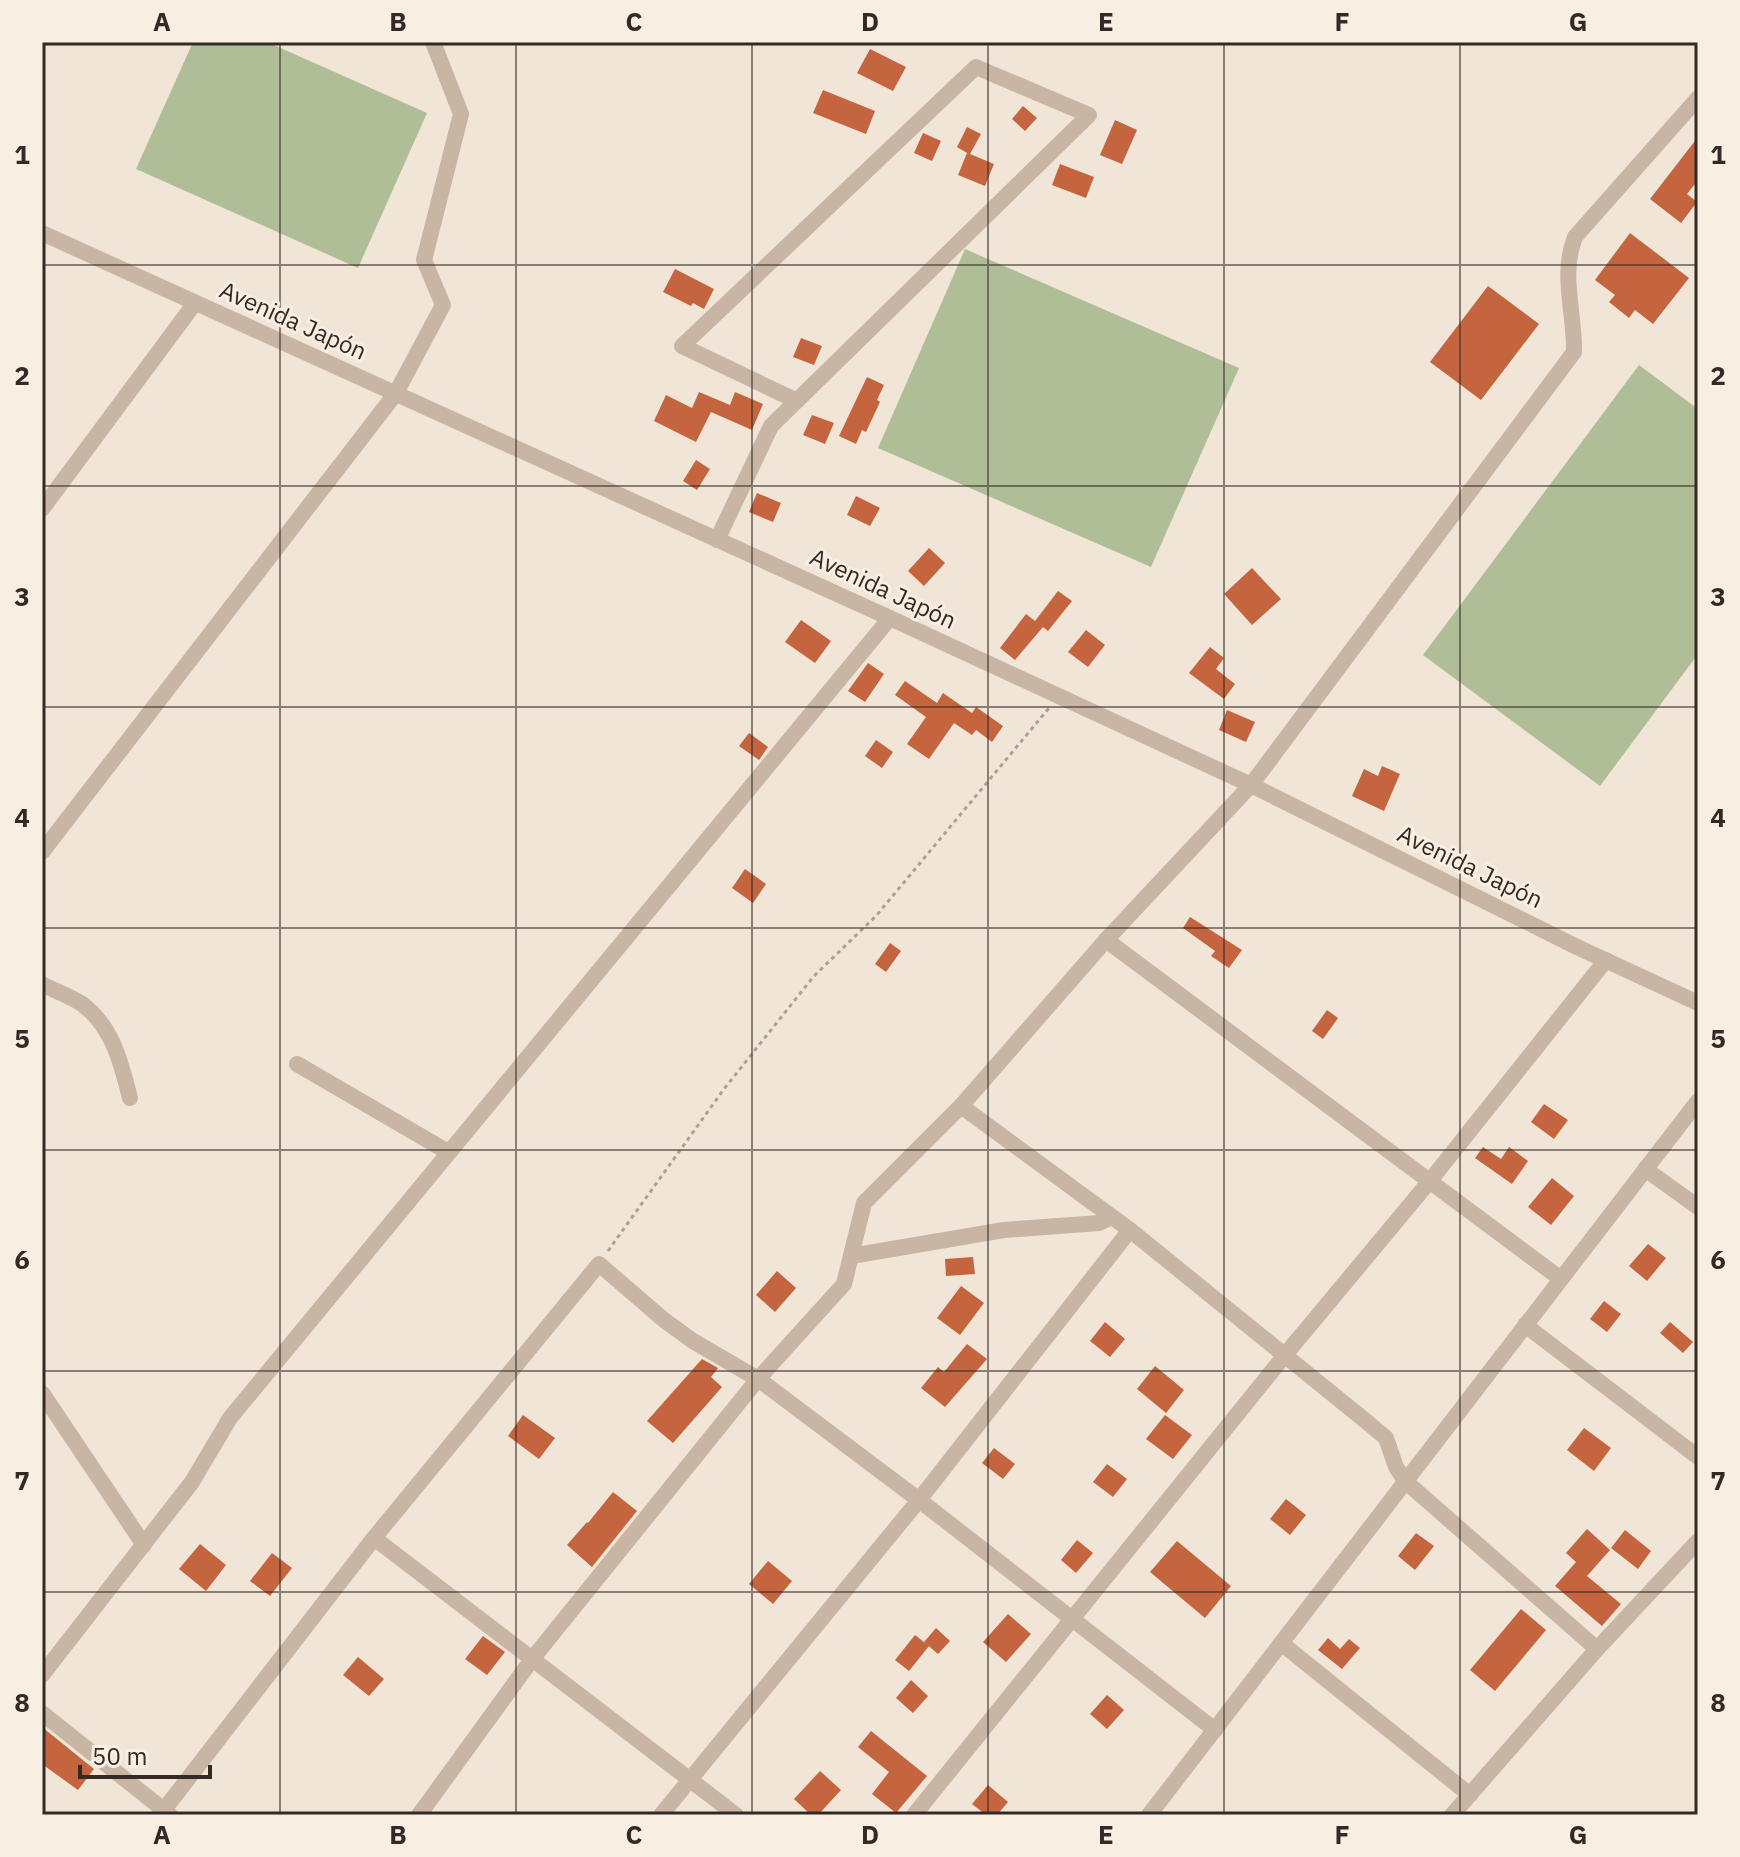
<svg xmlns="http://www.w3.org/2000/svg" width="1740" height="1857" viewBox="0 0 1740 1857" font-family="'IBM Plex Sans',sans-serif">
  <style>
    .green { fill: #b0be97 }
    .building { fill: #c46540 }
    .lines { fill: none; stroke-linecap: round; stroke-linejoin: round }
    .path { stroke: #b39f8e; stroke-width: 3; stroke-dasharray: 4 4; stroke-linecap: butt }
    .minor { stroke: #c8b5a3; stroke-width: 16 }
    .grid { fill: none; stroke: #332a25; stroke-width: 2; stroke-opacity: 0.55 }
    .labels { text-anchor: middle; stroke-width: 6; stroke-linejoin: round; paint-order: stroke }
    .street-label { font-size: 24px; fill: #332a25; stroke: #f8efe2 }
    .neatline { fill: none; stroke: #332a25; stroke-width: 3 }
    .grid-label { font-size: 26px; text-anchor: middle; font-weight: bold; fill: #332a25 }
  </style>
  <rect width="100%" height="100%" fill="#f0e5d7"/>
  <g class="green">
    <polygon points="193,42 267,42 427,113 358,268 136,169"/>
    <polygon points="965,249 1239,368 1151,567 878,448"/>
    <polygon points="1639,365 1698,409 1698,654 1600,786 1423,655"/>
  </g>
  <g class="building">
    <polygon points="870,49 906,67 893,91 857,73"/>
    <polygon points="823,90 875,111 866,134 813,113"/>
    <polygon points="1023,106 1037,118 1025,131 1012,119"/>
    <polygon points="1115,120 1137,130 1122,164 1100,155"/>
    <polygon points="967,127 981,134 970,154 994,164 985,186 958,175 967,153 969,154 957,147"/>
    <polygon points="923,133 941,141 932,161 914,153"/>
    <polygon points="1698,137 1698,180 1687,194 1697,202 1681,223 1650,199"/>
    <polygon points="1060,164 1094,177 1086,198 1052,185"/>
    <polygon points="1630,233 1689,278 1653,324 1635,310 1629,318 1609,302 1615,295 1595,280"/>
    <polygon points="675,269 714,289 704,309 693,303 691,306 663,292"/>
    <polygon points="1488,286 1539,324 1481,400 1430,362"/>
    <polygon points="801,338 822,346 814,365 793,357"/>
    <polygon points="867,377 884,385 877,400 880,402 866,432 862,430 856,444 839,436"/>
    <polygon points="699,392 730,405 735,392 763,404 752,430 711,412 696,442 654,421 666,395 692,408"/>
    <polygon points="812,415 834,423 825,444 803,435"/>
    <polygon points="696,460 710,469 697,490 683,481"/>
    <polygon points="757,493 781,503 773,522 749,512"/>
    <polygon points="856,496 880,508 870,526 847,515"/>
    <polygon points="929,548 945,563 924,586 908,571"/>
    <polygon points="1252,568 1281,599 1252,625 1224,594"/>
    <polygon points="1058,591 1072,601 1048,631 1043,627 1015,660 1000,648 1026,614 1035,621"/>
    <polygon points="801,620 831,641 815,663 785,642"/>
    <polygon points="1086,630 1105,645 1088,667 1068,652"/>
    <polygon points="1210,647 1224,658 1216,669 1235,684 1224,699 1189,673"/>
    <polygon points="868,663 884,674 865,702 848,691"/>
    <polygon points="905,681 937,703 943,693 972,713 976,707 1003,726 992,742 976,730 972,735 954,723 929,759 907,744 926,717 895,695"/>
    <polygon points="1227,710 1255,722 1246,742 1219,730"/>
    <polygon points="749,733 768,747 759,760 739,746"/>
    <polygon points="876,740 893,752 882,768 865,756"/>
    <polygon points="1382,766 1400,774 1384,811 1352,796 1364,769 1378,776"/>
    <polygon points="745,869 766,884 753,903 732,888"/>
    <polygon points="1190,917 1242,950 1229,968 1211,956 1215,951 1183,928"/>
    <polygon points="890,943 901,951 886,972 875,964"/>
    <polygon points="1327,1010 1338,1018 1323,1039 1312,1031"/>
    <polygon points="1544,1104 1568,1120 1554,1139 1531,1122"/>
    <polygon points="1483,1147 1501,1159 1509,1147 1528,1161 1512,1184 1475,1158"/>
    <polygon points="1552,1178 1574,1196 1551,1225 1528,1207"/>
    <polygon points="1648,1244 1666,1258 1647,1281 1629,1266"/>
    <polygon points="973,1257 975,1274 946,1276 945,1259"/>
    <polygon points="777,1271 796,1288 775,1312 756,1295"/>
    <polygon points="961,1286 984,1303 960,1335 937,1318"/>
    <polygon points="1604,1301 1621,1314 1607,1332 1590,1319"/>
    <polygon points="1105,1322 1125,1339 1110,1357 1090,1341"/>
    <polygon points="1670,1322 1693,1342 1683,1353 1660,1333"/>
    <polygon points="967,1344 987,1359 945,1407 921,1388 938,1367 944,1372"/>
    <polygon points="702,1359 718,1368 711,1377 722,1387 673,1443 647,1421"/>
    <polygon points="1155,1366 1184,1390 1166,1413 1137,1389"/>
    <polygon points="523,1415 555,1438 539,1459 508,1436"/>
    <polygon points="1165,1415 1192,1435 1173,1459 1146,1439"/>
    <polygon points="1584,1428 1611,1448 1594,1471 1567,1450"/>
    <polygon points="994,1448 1015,1464 1003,1479 982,1463"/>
    <polygon points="1107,1464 1127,1479 1113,1497 1093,1482"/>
    <polygon points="613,1492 637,1511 592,1567 567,1545 587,1522 588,1523"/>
    <polygon points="1286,1499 1306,1515 1290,1535 1270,1519"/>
    <polygon points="1587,1529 1610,1550 1587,1576 1621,1604 1602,1626 1555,1586 1576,1562 1566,1553"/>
    <polygon points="1625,1530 1651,1551 1638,1569 1611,1548"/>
    <polygon points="1416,1533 1434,1546 1415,1570 1398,1556"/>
    <polygon points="1077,1540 1093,1553 1076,1573 1061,1560"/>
    <polygon points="1177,1541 1231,1586 1205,1618 1150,1572"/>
    <polygon points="200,1544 226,1565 206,1591 179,1569"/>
    <polygon points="272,1553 292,1568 270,1596 250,1581"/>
    <polygon points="768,1561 792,1581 773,1604 749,1584"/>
    <polygon points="1521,1609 1546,1630 1495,1691 1470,1670"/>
    <polygon points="1008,1614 1031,1634 1006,1662 983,1642"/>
    <polygon points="936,1628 950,1641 938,1654 924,1642"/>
    <polygon points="915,1635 929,1646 909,1671 895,1660"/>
    <polygon points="483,1636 505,1652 487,1675 465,1659"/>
    <polygon points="1328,1638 1340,1649 1349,1639 1360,1648 1342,1669 1318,1650"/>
    <polygon points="358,1657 384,1679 369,1696 343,1675"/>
    <polygon points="911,1680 928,1696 913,1713 896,1698"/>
    <polygon points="1107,1695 1124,1710 1107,1729 1090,1714"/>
    <polygon points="42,1727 94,1769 78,1790 42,1764"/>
    <polygon points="871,1731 927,1776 896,1813 872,1794 889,1772 858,1747"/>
    <polygon points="820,1771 841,1790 818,1815 811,1815 794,1799"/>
    <polygon points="988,1785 1008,1802 997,1815 986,1815 972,1804"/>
  </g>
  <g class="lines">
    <polyline class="path" points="608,1251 724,1089 814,976 876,916 1049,708"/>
    <g class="minor">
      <polyline points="42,233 890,618 1251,785 1577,947 1698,1003"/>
      <polyline points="42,509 195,303"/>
      <polyline points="717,540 771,426 1089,115 976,67 682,346 797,401"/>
      <polyline points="42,852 396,393 443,305 424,260 461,114 433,42"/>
      <polyline points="1106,940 1561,1279"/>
      <path d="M42,984C55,991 70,996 82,1004C113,1027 121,1063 130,1098"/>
      <polyline points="297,1064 448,1152"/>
      <polyline points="961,1106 1130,1230 1367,1422 1386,1438 1396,1467 1405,1481 1597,1649"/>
      <polyline points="1645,1169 1698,1207"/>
      <polyline points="851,1256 1004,1230 1099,1223 1112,1217"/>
      <polyline points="1525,1325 1698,1457"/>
      <polyline points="42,1393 144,1545"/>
      <polyline points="374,1538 736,1815"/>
      <polyline points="1281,1643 1470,1795"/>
      <polyline points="42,1675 192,1482 230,1418 890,618"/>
      <polyline points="42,1713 170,1815"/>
      <polyline points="160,1815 374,1538 599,1264 664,1320 693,1341 758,1379 919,1500 1215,1730"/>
      <path d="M419,1815L533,1658L758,1379L844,1284L864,1203L961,1106L1106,940L1251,785L1574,352C1575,313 1560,275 1575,237L1698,98"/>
      <polyline points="661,1815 919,1500 1130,1230"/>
      <polyline points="914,1815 1285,1355 1429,1182 1606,960"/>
      <polyline points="1149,1815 1698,1101"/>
      <polyline points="1452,1815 1597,1649 1698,1541"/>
    </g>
  </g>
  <path class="grid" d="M280,42V1815M516,42V1815M752,42V1815M988,42V1815M1224,42V1815M1460,42V1815M42,265H1698M42,486H1698M42,707H1698M42,928H1698M42,1150H1698M42,1371H1698M42,1592H1698"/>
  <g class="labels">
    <g class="street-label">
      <text transform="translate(293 321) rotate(24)" y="8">Avenida Japón</text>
      <text transform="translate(883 589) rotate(25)" y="8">Avenida Japón</text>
      <text transform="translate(1470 867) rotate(26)" y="8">Avenida Japón</text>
    </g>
  </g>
  <rect width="1740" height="1857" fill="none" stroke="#f8efe2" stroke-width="88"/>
  <path d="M80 1765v12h130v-12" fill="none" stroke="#332a25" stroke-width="4"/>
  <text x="92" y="1765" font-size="24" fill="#332a25" stroke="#f8efe2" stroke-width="6" paint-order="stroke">50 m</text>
  <rect x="44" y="44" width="1652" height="1769" class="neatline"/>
  <g class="grid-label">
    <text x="162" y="31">A</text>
    <text x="398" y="31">B</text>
    <text x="634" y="31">C</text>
    <text x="870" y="31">D</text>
    <text x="1106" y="31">E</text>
    <text x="1342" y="31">F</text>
    <text x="1578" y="31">G</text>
    <text x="22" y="164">1</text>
    <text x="1718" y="164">1</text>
    <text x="22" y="385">2</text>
    <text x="1718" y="385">2</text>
    <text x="22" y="606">3</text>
    <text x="1718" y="606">3</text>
    <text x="22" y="827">4</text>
    <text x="1718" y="827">4</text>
    <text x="22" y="1048">5</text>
    <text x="1718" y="1048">5</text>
    <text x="22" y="1269">6</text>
    <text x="1718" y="1269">6</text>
    <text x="22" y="1490">7</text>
    <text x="1718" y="1490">7</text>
    <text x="22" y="1712">8</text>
    <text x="1718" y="1712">8</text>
    <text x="162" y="1844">A</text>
    <text x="398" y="1844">B</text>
    <text x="634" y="1844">C</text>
    <text x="870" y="1844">D</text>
    <text x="1106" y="1844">E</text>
    <text x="1342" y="1844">F</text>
    <text x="1578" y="1844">G</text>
  </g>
</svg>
